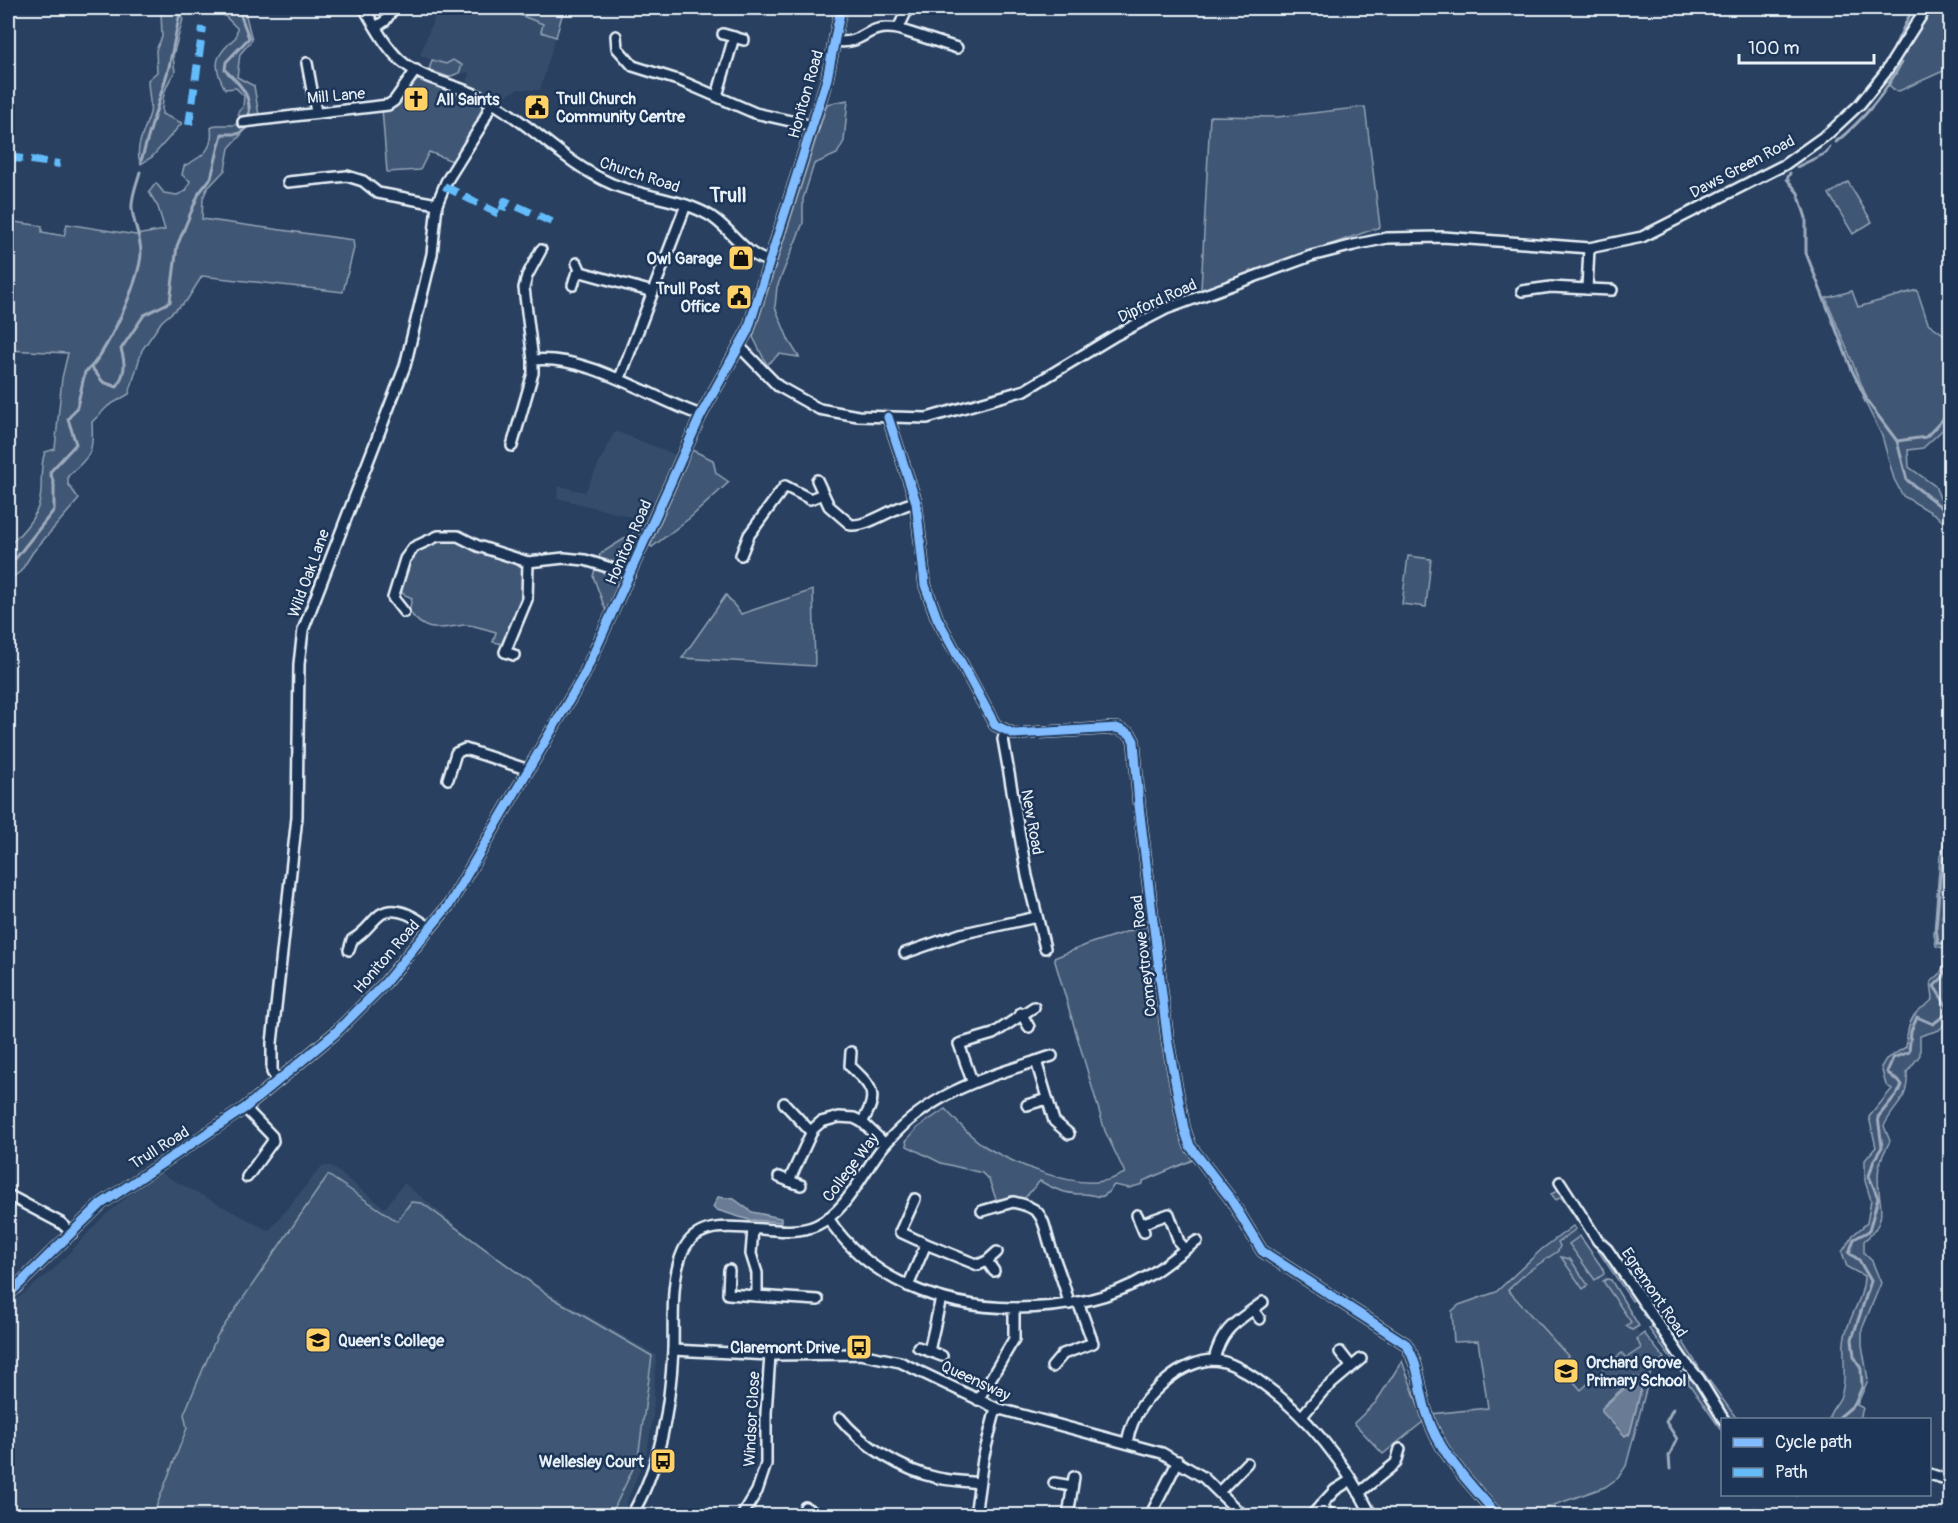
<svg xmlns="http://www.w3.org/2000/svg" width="1958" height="1523" viewBox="0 0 1958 1523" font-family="Pangolin,sans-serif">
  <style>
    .built { fill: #364d6b }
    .green { fill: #415774; stroke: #94a4b6; stroke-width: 1.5; fill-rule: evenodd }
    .water { fill: #6b7c95; stroke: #9dabbd; stroke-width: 1.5 }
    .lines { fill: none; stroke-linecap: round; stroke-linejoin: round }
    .stream { stroke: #9dabbd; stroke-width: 3 }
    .minor-casing { stroke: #e8f1f8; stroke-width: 14 }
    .minor { stroke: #1d3557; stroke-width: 9 }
    .quiet { stroke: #63bbfa; stroke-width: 8; stroke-dasharray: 15 8; stroke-linecap: butt }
    .cycleway-casing { stroke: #1d3557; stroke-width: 13 }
    .cycleway { stroke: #80bcff; stroke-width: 9 }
    .labels { text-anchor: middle; stroke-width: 5; stroke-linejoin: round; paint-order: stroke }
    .street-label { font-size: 16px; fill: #e8f1f8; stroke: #1d3557 }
    .poi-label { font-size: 16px; font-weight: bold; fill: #e8f1f8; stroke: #1d3557; text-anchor: start }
    .quarter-label { font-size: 20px; font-weight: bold; fill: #e8f1f8; stroke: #1d3557 }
  </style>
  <rect width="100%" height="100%" fill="#294061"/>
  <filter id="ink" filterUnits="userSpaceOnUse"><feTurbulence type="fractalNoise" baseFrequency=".0167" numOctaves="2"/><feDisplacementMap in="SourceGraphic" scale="12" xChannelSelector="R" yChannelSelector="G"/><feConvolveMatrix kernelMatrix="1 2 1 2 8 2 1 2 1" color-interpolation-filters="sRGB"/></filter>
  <g filter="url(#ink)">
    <g class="built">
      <polygon points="438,8 564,8 540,90 518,89 503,97 472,86 467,82 469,72 449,77 429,70 432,60 420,55"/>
      <polygon points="618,432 676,455 647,521 557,498 559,486 585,492 614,433"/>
      <polygon points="322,1166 331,1166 385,1208 404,1183 481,1246 551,1294 656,1355 653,1416 647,1451 622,1515 8,1516 8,1306 54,1269 104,1216 158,1172 269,1231"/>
      <polygon points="1573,1226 1603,1269 1604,1274 1611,1280 1638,1332 1656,1347 1664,1358 1652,1367 1626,1466 1612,1484 1439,1432 1488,1408 1478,1341 1454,1342 1451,1316 1454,1308 1496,1292 1542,1249"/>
    </g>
    <g class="green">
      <path d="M168,8H172L183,19L173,56L175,72C165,86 162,97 162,114L182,123L152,157L141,164C133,148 146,129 150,113C152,108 148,90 148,80L157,72L156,50L162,37L161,11Z"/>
      <path d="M217,8H244L252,40L240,54L237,77L254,86L259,115L229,148L225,170L207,189L203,198L202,219L353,240L354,248L343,292L202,276L187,300L162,321L142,350L129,394L108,406L92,422C94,453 91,455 68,476V484L79,499L33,552L21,571L8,581V546C19,536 35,519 39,504C44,486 38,472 45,452L55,449L62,378L68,353L8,350V221L42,226V232L64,236L67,224L136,235L165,230L158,207L149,192L156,183L164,193L177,195L186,191L190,181L182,175L184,166C202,157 214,150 211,128L216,125H235L240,119L238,112L243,107L244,96L236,88L225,89C211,63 216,55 236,37L237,28Z"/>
      <polygon points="492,8 564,8 556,37 541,32 543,24 507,10 506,13"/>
      <polygon points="1934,8 1950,8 1950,68 1899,91 1893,90 1887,81 1888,76"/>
      <polygon points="432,60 446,64 453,60 462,65 459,73 449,77 429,70"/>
      <path d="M418,80C436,81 468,91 482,104L481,113L455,162L429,152L420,170L387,172L382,108Z"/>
      <polygon points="848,100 844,141 837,154 814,164 803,199 803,223 777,287 775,307 789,341 799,357 779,354 767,365 753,337 827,104"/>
      <polygon points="1365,107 1380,227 1201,290 1210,116 1277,117"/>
      <polygon points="1848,182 1872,222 1853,234 1829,194"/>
      <polygon points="1917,290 1928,323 1950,339 1950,423 1923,448 1908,450 1909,467 1935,486 1940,498 1950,507 1950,529 1936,515 1903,496 1894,479 1882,436 1863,398 1867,398 1826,298 1852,291 1858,307"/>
      <polygon points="692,450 713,460 716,473 729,482 691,517 652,547 650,546"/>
      <polygon points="642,519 640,541 630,562 620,568 616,578 617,592 607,614 593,576 600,554 632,534"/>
      <path d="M456,540L521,565C530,589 518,624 503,644L493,642L496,632C487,630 473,624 464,625C439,628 426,635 409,611L412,598L403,594L399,588L409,564L423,545L432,541Z"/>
      <polygon points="1408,556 1431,559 1426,607 1402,604"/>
      <polygon points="813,590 815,666 682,658 726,595 741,614"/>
      <path d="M1950,819V855L1946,873V905L1942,917L1950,934V983L1947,992L1950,998V1019L1939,1030L1920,1036V1055L1907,1072C1909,1101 1896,1102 1884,1126L1890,1141C1886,1149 1880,1159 1879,1167C1873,1198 1895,1216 1864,1241V1253L1872,1261L1881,1283L1862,1329V1345L1868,1380L1857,1405L1863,1408L1860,1419H1833L1829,1418C1830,1410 1837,1405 1840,1398C1847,1382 1843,1359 1844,1342C1846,1319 1864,1301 1864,1276L1847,1267L1842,1252L1853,1235L1867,1223L1871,1200L1865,1181V1160L1876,1147L1869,1117L1892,1089L1886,1085L1881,1067L1886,1059L1906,1047C1907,1035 1908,1019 1919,1010C1925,1005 1929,1005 1933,998L1931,982L1940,974L1950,950L1936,946L1934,934L1940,856Z"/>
      <path d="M1151,924L1172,1093L1178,1121L1195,1159L1143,1181V1184L1129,1188L1114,1185C1099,1205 1100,1193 1081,1194C1065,1194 1054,1189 1040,1181L1023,1200L996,1199L989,1180L982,1173L941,1163L907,1146L906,1141L917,1128L945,1109C958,1122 970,1137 986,1147C1013,1163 1071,1188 1103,1181C1111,1180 1118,1176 1125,1173L1105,1131L1054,958L1091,943Z"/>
      <polygon points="328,1175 397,1221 411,1202 422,1203 551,1297 652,1356 638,1458 611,1515 153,1515 187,1428 184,1414 217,1336"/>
      <path d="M1557,1191C1572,1195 1573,1215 1584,1223L1581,1226L1561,1197L1556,1200L1551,1194Z"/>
      <path d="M1573,1226L1576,1229L1558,1242L1560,1246L1558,1251L1527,1272L1508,1290L1568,1356L1562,1362L1577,1379L1574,1382L1581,1390L1618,1356L1622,1353L1626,1358L1641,1348L1637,1339L1644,1333L1664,1358L1652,1367L1626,1466L1618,1478L1605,1487L1526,1515H1500L1455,1458L1431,1414L1488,1408L1478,1341L1454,1342L1452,1311L1459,1305L1496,1292L1542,1249ZM1635,1377L1643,1382L1629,1435L1604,1405Z"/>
      <polygon points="1580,1236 1603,1269 1604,1274 1595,1280 1569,1244"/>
      <polygon points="1597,1243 1636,1298 1632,1301 1595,1246"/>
      <polygon points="1561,1257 1570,1259 1588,1285 1583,1289"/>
      <polygon points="1607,1279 1611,1280 1639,1326 1632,1330 1626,1326 1631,1322 1603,1281"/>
      <polygon points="1652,1328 1657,1329 1684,1368 1691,1370 1693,1374 1686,1379 1649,1329"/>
      <polygon points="1671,1334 1683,1342 1700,1369 1696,1372"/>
      <polygon points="1402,1361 1424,1421 1383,1454 1354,1423 1376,1402"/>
      <polygon points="1701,1371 1703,1372 1737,1419 1730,1419 1698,1374"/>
      <polygon points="1695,1376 1698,1380 1696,1387 1722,1424 1722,1431 1687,1381"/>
      <polygon points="1755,1507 1782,1515 1737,1515"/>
    </g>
    <g class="water">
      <polygon points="718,1197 734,1199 752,1212 781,1218 781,1222 749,1220 717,1210 713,1207"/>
      <polygon points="1638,1377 1643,1382 1630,1433 1625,1436 1602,1412 1602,1408"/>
    </g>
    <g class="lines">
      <g class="stream">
        <polyline points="194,8 216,11 239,9"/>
        <polyline points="1894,48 1913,8"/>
        <path d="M1836,142C1863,120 1885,94 1901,63"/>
        <polyline points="141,161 169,67 181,8"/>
        <polyline points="1797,167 1826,153 1830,147"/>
        <polyline points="1790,173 1787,179 1798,193 1806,218 1806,253 1852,370 1867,401 1897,441"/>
        <path d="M92,368L103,382L117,387C125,372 126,365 121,349L144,315L170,302L177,246L199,193L211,178L222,134H238L247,128C254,98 245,89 225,70L226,62L249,38L238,8"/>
        <polyline points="1950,412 1926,437 1897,441 1907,480 1950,514"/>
        <path d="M8,563L16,558L54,510V484L50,472L76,444L68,419L77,407L85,372C105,359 141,278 141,253C141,237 133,223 132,208C131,197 137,183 140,172"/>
        <polyline points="1950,831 1945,845 1940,879 1936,928 1938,943 1950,944"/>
        <polyline points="1836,1420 1855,1404 1862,1387 1861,1369 1854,1356 1852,1339 1871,1281 1859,1260 1849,1253 1854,1239 1869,1231 1878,1198 1869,1176 1874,1160 1882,1147 1878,1117 1900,1090 1902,1085 1887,1072 1893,1058 1909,1052 1911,1031 1917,1017 1933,1024 1950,1011 1934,986 1944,976 1947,962 1950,959"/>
        <polyline points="1670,1469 1669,1456 1677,1439 1666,1422 1673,1409"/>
        <polyline points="1797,1495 1798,1494"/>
        <polyline points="1743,1516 1759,1509 1769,1516"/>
        <polyline points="1790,1516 1791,1515"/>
      </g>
      <g class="minor-casing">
        <g id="minor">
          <path d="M364,8C374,25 385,46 400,60C424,82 463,85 491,102C535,127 563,162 612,184C643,197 677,198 707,214C729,225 744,256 769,261"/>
          <polyline points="376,27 385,21 394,8"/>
          <polyline points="898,29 957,48"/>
          <polyline points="723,34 744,40"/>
          <polyline points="616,36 617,48 633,66 681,81 755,113 813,126"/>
          <path d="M835,41C865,46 864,23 898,29L908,8"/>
          <polyline points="307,63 316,112"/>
          <polyline points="717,96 734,37"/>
          <polyline points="243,122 388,105 394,101 416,70"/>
          <polyline points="288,182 347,176 363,181 378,193 437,204"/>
          <polyline points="581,272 653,292"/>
          <polyline points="573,285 576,275 581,272 577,263"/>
          <polyline points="1587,289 1612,290"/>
          <polyline points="1522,291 1551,287 1587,289 1589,248"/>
          <polyline points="739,346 778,386 819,409 858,416 927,418 1025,390 1116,335 1166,309 1311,256 1354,245 1387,238 1443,237 1589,248 1642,237 1784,165 1829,133 1860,104 1885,73 1926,8"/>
          <polyline points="533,360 524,288 527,276 541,250"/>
          <polyline points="620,378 686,205"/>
          <path d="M888,417L916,502L925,585L937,618L995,725L1014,734L1117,728L1130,734L1134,741L1139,806L1168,1043L1184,1128L1190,1146L1230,1198L1262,1251L1406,1344C1420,1366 1419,1390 1427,1414C1439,1454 1472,1485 1498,1516"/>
          <path d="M512,446L533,373V360C588,354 652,399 701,415"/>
          <path d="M817,480L829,506L851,525C871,526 894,506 916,502"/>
          <polyline points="741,555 749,535 785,486 810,499 823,494"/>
          <polyline points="404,612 393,598 405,559 414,547 438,536 458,536 478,546 528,562 564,558 585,560 630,574"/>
          <polyline points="514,655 505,652 527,599 528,562"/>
          <polyline points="1005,732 1003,739 1027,876 1045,948"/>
          <polyline points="448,779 456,753 465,749 526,769"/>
          <path d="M349,950L352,940C367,932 370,922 381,914C397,904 418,919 430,928"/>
          <polyline points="905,953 960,934 1037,917"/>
          <polyline points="1021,1013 1029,1027"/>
          <path d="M851,1052L850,1066C872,1087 880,1094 862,1122"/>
          <polyline points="1036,1061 1054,1121 1069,1134"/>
          <polyline points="278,1081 272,1072 272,1043 297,817 299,664 303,630 405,366 432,254 437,204 446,182 481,126 492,102"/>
          <polyline points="972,1081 959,1044 993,1034 1034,1007"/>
          <polyline points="784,1103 811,1132"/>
          <polyline points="1027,1105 1047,1099"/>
          <polyline points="245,1108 272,1136 273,1141 247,1177"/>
          <polyline points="779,1177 789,1181 813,1129 821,1122 839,1117 854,1118 862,1122 885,1144"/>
          <polyline points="789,1181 801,1185"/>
          <polyline points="1560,1182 1598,1241 1607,1249 1683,1360 1699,1379 1724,1420"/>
          <polyline points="8,1195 61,1223 72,1233"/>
          <polyline points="915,1199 900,1232 926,1244"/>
          <path d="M982,1211L1013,1202C1045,1208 1042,1220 1050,1245C1056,1265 1065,1283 1069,1304"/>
          <polyline points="1137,1215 1144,1232"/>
          <path d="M828,1218C869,1281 941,1307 1014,1308V1339L978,1400"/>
          <polyline points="1141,1224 1169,1214 1179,1242 1185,1249"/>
          <polyline points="753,1229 751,1254 757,1273 757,1296 818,1300"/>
          <polyline points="729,1270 728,1294 757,1296"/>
          <polyline points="994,1271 987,1261 997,1252"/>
          <polyline points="908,1286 926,1244 978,1265 987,1261"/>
          <polyline points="8,1295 101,1204 245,1108 334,1034 385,983 449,905 584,675 701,415 748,330 827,79 841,8"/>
          <path d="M1014,1308C1061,1308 1107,1301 1148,1276C1165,1266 1180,1252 1197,1241"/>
          <polyline points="1253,1310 1260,1319"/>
          <polyline points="918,1347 942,1356"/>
          <polyline points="673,1350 770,1355 860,1354 900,1362 996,1408 1162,1453 1203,1477 1243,1516"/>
          <polyline points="929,1351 941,1298"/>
          <polyline points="1340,1352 1351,1366"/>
          <path d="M1214,1360C1222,1327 1237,1322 1263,1302"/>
          <polyline points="1052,1367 1063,1354 1093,1343 1078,1302"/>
          <polyline points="1303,1415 1323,1391 1361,1359"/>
          <path d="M840,1418C862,1445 903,1471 938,1478C951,1481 966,1481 979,1483"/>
          <path d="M1127,1442C1133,1413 1146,1397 1168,1379C1180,1369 1198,1360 1214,1360C1230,1361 1246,1372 1259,1381C1309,1416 1344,1461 1372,1516"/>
          <polyline points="1930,1474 1950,1481"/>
          <polyline points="1054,1483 1072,1486"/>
          <polyline points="1220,1491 1247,1463"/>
          <polyline points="1359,1493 1396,1463 1400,1449"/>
          <polyline points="1320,1506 1330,1514"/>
          <polyline points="805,1507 819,1516"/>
          <polyline points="1312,1515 1335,1490 1351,1480"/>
          <path d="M631,1516C661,1467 670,1406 673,1350C674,1319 670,1280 683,1251C704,1204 778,1244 817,1225C850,1209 863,1169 886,1143C934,1089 988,1077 1052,1056"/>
          <polyline points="742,1516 757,1491 766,1464 766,1413 770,1355"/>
          <polyline points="975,1516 983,1459 996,1408"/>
          <polyline points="1068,1516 1074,1477"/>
          <polyline points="1150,1516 1178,1461"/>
        </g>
      </g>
      <use href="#minor" class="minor"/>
      <g class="quiet">
        <polyline points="189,125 203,27"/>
        <polyline points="8,157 60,164"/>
        <polyline points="444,186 501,215 505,201 554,223"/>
      </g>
      <g class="cycleway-casing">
        <g id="cycleway">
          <path d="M888,417L916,502L925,585L937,618L995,725L1014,734L1117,728L1130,734L1134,741L1139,806L1168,1043L1184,1128L1190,1146L1230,1198L1262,1251L1406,1344C1420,1366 1419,1390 1427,1414C1439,1454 1472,1485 1498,1516"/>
          <polyline points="8,1295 101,1204 245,1108 334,1034 385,983 449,905 584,675 701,415 748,330 827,79 841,8"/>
        </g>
      </g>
      <use href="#cycleway" class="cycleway"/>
    </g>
  </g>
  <defs>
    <g id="church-square" transform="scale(1.35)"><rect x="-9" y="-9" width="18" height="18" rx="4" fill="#ffd166" stroke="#1d3557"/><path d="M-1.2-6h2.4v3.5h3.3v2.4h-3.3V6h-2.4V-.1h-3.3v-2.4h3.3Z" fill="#111"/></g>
    <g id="civic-square" transform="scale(1.35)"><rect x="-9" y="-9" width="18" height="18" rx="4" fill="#ffd166" stroke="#1d3557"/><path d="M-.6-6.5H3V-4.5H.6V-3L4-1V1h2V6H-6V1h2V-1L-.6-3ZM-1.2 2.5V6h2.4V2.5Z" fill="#111"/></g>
    <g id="shop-square" transform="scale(1.35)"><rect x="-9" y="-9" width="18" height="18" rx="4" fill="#ffd166" stroke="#1d3557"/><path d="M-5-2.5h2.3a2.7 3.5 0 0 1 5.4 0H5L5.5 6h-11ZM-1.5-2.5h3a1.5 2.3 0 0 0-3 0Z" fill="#111"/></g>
    <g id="school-square" transform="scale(1.35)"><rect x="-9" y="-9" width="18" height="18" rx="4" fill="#ffd166" stroke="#1d3557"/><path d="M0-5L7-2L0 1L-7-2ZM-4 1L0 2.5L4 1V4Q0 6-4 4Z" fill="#111"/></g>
    <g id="bus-square" transform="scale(1.35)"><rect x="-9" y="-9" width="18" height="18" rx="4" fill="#ffd166" stroke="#1d3557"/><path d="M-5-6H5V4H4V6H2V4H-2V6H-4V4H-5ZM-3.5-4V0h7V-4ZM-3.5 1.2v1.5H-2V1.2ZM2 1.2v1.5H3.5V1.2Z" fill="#111"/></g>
  </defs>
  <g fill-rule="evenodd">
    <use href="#church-square" x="416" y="99"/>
    <use href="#civic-square" x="537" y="107"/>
    <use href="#shop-square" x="741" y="258"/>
    <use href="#civic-square" x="739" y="297"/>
    <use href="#school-square" x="318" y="1340"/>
    <use href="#bus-square" x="859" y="1347"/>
    <use href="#school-square" x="1566" y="1371"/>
    <use href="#bus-square" x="663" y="1461"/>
  </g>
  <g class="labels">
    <g class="street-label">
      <text transform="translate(805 94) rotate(-74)" y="6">Honiton Road</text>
      <text transform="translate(336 95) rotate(-5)" y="6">Mill Lane</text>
      <text transform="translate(1742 166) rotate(-28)" y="6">Daws Green Road</text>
      <text transform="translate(640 174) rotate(18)" y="6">Church Road</text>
      <text transform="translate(1157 300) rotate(-24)" y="6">Dipford Road</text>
      <text transform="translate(628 542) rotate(-66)" y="6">Honiton Road</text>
      <text transform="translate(308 573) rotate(-70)" y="6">Wild Oak Lane</text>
      <text transform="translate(1033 822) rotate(80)" y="6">New Road</text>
      <text transform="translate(386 956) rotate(-49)" y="6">Honiton Road</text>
      <text transform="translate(1143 956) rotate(-97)" y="6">Comeytrowe Road</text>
      <text transform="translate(159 1147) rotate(-32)" y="6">Trull Road</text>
      <text transform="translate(850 1167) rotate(-53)" y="6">College Way</text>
      <text transform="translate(1655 1292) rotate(56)" y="6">Egremont Road</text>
      <text transform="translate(976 1380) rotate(25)" y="6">Queensway</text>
      <text transform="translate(751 1419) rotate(-87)" y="6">Windsor Close</text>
    </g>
    <g class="poi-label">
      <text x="556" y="104">Trull Church<tspan x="556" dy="18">Community Centre</tspan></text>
      <text x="436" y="105">All Saints</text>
      <text x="722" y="264" text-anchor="end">Owl Garage</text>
      <text x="720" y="294" text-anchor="end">Trull Post<tspan x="720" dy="18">Office</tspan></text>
      <text x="338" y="1346">Queen's College</text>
      <text x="840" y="1353" text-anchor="end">Claremont Drive</text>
      <text x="1586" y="1368">Orchard Grove<tspan x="1586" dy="18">Primary School</tspan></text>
      <text x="644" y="1467" text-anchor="end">Wellesley Court</text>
    </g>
    <g class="quarter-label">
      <text x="728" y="202">Trull</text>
    </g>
  </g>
  <rect width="1958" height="1523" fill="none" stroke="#1d3557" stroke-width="30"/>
  <rect x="15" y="15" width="1928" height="1493" fill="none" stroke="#e8f1f8" stroke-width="2" filter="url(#ink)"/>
  <rect x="1721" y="1418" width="210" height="78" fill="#1d3557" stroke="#6e8097" stroke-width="1.5"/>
  <rect x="1733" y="1438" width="30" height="9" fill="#80bcff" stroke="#6e8097" stroke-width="1.5"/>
  <text x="1775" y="1448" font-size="18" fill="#e8f1f8">Cycle path</text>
  <rect x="1733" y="1468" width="30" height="9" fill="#63bbfa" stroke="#6e8097" stroke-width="1.5"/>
  <text x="1775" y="1478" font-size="18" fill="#e8f1f8">Path</text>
  <path d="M1739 54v9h135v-9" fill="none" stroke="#e8f1f8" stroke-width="3"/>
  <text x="1748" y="54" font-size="18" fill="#e8f1f8" stroke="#1d3557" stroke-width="4.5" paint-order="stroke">100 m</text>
</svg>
